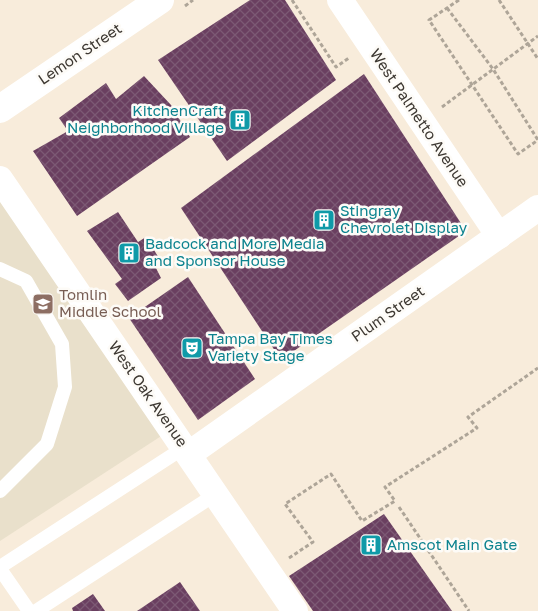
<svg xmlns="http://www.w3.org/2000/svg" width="538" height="611" viewBox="0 0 538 611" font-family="'Golos Text',sans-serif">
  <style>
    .education { fill: #e9e0cb }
    .building { fill: url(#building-cross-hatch) }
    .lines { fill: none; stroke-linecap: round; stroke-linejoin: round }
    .path { stroke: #aea598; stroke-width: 3; stroke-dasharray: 4 2.5; stroke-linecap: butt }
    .service { stroke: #fff; stroke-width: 14 }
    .minor { stroke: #fff; stroke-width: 26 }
    .tertiary { stroke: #fff; stroke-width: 28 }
    .labels { text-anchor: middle; stroke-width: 5; stroke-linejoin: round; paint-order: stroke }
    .street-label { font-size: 15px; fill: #3d3832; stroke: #fdfbf7 }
    .culture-label { font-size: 15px; fill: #0d838f; stroke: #fdfbf7; text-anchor: start }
    .education-label { font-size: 15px; fill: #785e54; stroke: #fdfbf7; text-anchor: start }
  </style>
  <defs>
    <pattern id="building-cross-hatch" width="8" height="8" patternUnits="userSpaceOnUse" patternTransform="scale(1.25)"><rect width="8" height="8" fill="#6a3f60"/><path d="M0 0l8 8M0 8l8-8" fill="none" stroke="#7c5974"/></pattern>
  </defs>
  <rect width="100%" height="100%" fill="#f8ecdb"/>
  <polygon class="education" points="0,179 172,429 0,541"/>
  <g class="building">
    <polygon points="250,0 285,0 336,80 227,161 158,60"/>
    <polygon points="364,74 466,231 281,360 181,208"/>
    <polygon points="144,76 171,105 190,137 77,216 33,151 68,131 59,118 106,83 116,99"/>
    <polygon points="118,212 138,242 146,237 162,263 156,268 161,278 128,301 115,284 122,279 87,231"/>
    <polygon points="188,277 255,379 198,420 129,318"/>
    <polygon points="384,514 452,611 313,611 289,576"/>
    <polygon points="180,582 200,611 137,611"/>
    <polygon points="93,594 105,611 73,611 72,608"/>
  </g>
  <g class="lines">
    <g class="path">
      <polyline points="292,0 336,67 349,58"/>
      <polyline points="459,0 429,20 518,154 538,140"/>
      <polyline points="499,0 538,59"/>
      <polyline points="185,6 193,0"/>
      <polyline points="447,8 493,69 538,140"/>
      <polyline points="442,107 538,36"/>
      <polyline points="399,507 469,611"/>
      <polyline points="289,558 313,542 285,504 331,474 362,521 395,501 385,487 477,428 468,417 538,368"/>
    </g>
    <g class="service">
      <polyline points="0,269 26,281 62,344 65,387 47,444 0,491"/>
      <polyline points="0,567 185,447"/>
      <polyline points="0,569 29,611"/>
      <polyline points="36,611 216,494"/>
    </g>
    <g class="minor">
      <polyline points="340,0 499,236"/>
      <polyline points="0,179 295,611"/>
      <polyline points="189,454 538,208"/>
    </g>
    <polyline class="tertiary" points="0,109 160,0"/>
  </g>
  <defs>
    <g id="building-square" transform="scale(1.125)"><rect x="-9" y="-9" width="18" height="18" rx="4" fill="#0f9aa8" stroke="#fdfbf7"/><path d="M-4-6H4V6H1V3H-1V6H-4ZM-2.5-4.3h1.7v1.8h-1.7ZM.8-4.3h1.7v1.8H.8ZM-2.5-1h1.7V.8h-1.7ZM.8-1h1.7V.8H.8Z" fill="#fff"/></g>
    <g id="school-square" transform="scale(1.125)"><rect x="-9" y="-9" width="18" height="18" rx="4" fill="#8d6e63" stroke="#fdfbf7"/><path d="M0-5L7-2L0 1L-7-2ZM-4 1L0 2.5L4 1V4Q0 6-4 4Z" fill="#fff"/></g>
    <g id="theatre-square" transform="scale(1.125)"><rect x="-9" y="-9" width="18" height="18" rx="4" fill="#0f9aa8" stroke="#fdfbf7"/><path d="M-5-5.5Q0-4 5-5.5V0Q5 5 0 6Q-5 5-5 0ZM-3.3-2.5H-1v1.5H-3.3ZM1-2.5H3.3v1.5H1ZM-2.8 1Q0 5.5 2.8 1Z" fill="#fff"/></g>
  </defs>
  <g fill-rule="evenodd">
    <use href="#building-square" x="240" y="120"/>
    <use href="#building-square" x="324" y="220"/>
    <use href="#building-square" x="129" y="253"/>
    <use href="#school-square" x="43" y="304"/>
    <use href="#theatre-square" x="192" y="348"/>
    <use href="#building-square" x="371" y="545"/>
  </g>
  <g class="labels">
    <g class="street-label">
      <text transform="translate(80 54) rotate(-34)" y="5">Lemon Street</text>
      <text transform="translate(419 118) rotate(56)" y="5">West Palmetto Avenue</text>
      <text transform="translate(388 314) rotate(-35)" y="5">Plum Street</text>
      <text transform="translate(148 394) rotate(55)" y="5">West Oak Avenue</text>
    </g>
    <g class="culture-label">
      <text x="224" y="116" text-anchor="end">KitchenCraft<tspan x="224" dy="17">Neighborhood Village</tspan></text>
      <text x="340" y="216">Stingray<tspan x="340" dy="17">Chevrolet Display</tspan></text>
      <text x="145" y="249">Badcock and More Media<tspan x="145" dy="17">and Sponsor House</tspan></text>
      <text x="208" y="344">Tampa Bay Times<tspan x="208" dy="17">Variety Stage</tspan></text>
      <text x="387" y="550">Amscot Main Gate</text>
    </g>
    <g class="education-label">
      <text x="59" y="300">Tomlin<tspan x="59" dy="17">Middle School</tspan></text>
    </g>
  </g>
</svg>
